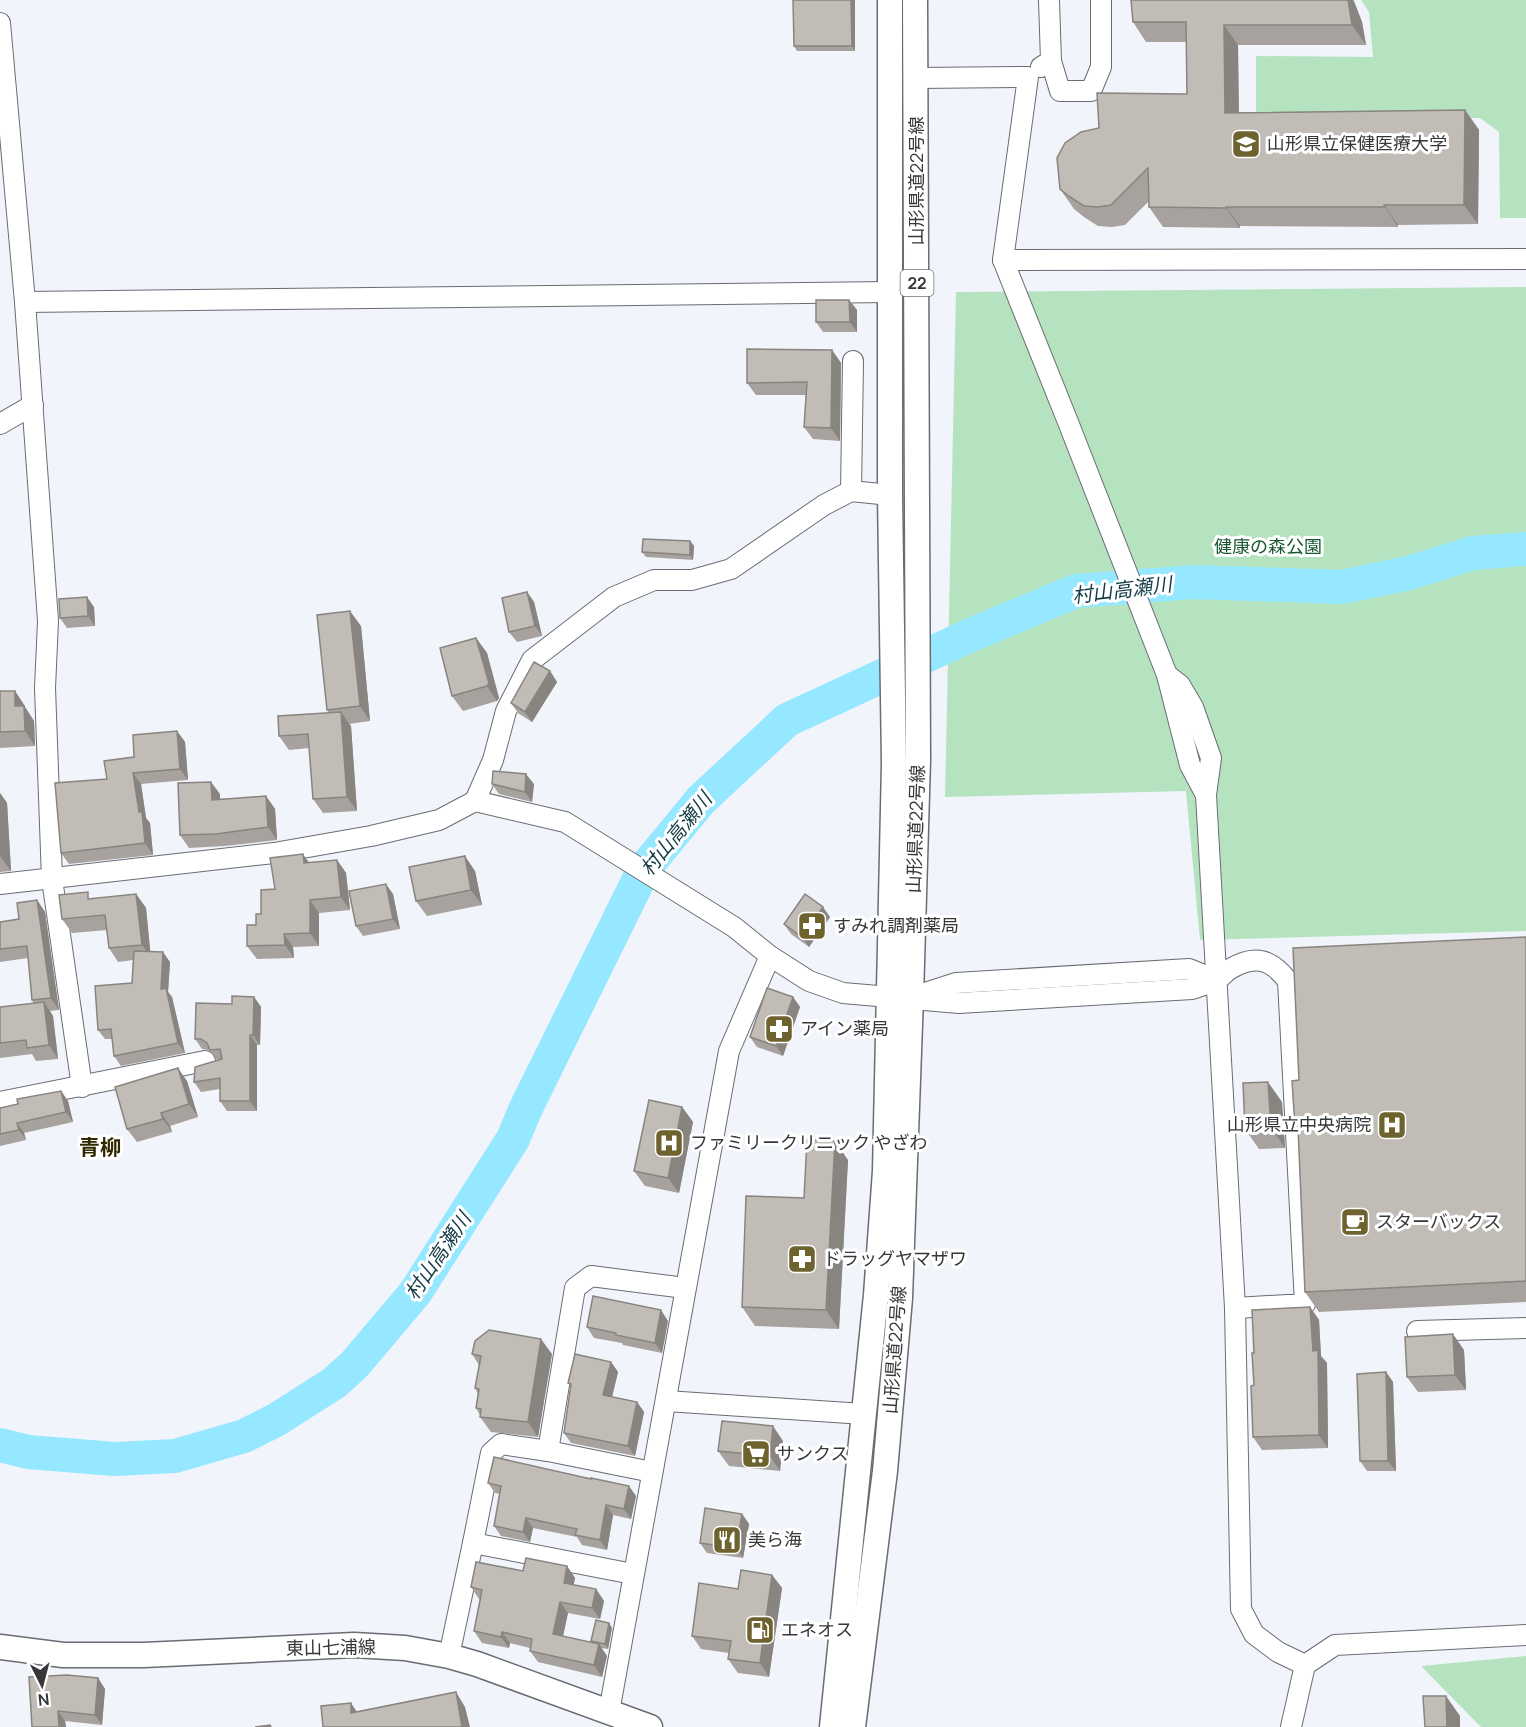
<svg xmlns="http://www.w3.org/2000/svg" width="1526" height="1727" viewBox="0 0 1526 1727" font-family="Manrope,'Noto Sans JP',sans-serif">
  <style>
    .green { fill: #b5e3bf }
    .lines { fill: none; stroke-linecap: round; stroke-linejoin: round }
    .river { stroke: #95e8ff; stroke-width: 34 }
    .minor-casing { stroke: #696c72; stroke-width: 22 }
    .major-casing { stroke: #696c72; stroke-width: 27 }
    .minor { stroke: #fff; stroke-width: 20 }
    .major { stroke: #fff; stroke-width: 24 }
    .wall { fill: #a7a29d }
    .shaded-wall { fill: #88847f }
    .building { fill: #c2bcb6; stroke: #88847f; stroke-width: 1.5 }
    .labels { text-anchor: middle; stroke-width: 6; stroke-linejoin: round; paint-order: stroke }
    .shield { fill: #fff; stroke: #727375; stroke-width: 1.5 }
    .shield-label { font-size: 16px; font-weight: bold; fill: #36373a }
    .poi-label { font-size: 18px; fill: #36373a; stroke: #fff; text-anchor: start }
    .street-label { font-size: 18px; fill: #36373a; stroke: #fff }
    .park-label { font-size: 18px; fill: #17572f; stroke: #fff }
    .water-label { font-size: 20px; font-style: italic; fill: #153c46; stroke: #fff }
    .quarter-label { font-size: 21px; font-weight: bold; fill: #322900; stroke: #fff }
  </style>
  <rect width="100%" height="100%" fill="#f2f4fc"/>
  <g class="green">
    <polygon points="1361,0 1526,0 1526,218 1500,218 1499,132 1480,118 1256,121 1256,56 1373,57 1369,12"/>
    <polygon points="1526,287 1526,931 1200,940 1186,791 945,797 956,292"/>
    <polygon points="1526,1656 1526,1727 1481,1727 1421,1666"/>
  </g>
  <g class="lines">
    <polyline class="river" points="0,1445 28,1452 115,1459 175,1456 244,1436 276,1420 334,1383 354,1365 415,1293 513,1139 525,1110 644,869 701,800 787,720 973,634 1076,591 1195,582 1342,587 1409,573 1473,553 1526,549"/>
    <g class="minor-casing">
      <g id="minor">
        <polyline points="0,23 25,302 48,621 45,688 52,879 82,1087"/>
        <polyline points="1051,61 1060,91 1091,91 1101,67 1101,0"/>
        <polyline points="1041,67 1051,61 1049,0"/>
        <polyline points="916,78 1028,77 1003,260 1526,259"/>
        <polyline points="1003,260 1068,422 1167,675 1190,765 1206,795"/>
        <polyline points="25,302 889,292"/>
        <polyline points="0,424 33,405"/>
        <polyline points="851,491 853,361"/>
        <polyline points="1167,675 1180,685 1193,707 1211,758 1206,795 1235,1308 1241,1609 1254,1634 1278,1652 1305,1665"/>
        <polyline points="475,801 493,760 506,711 532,660 614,597 654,580 692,580 731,569 824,505 851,491 890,495"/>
        <path d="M0,884L274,853L371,836L439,820L475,801L565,822L734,927L770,956L809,981L843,993L959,1003L1192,989C1200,986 1208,984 1215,981C1221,978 1225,972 1230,969C1255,954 1271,959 1288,981L1305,1304L1235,1308"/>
        <polyline points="919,995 956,983 1189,969 1216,980"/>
        <polyline points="0,1102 205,1061"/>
        <polyline points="1417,1331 1526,1328"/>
        <polyline points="666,1401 864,1414"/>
        <polyline points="548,1451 575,1288 591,1276 685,1288"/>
        <polyline points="473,1543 491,1453 501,1444 548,1451 652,1472"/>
        <polyline points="449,1656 473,1543 633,1574"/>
        <polyline points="609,1712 729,1051 770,956"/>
        <polyline points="1291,1727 1305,1665 1335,1645 1526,1635"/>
      </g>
    </g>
    <g class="major-casing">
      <g id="major">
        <polyline points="0,1647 63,1655 144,1655 354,1645 405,1648 449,1656 477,1664 650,1727"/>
        <polyline points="832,1727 876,1295 885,1171 894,763 890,495 890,0"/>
        <polyline points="853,1727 885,1471 900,1298 911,997 918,760 915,0"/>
      </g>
    </g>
    <use href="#minor" class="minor"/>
    <use href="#major" class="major"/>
  </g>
  <g class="wall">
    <polygon points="855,0 855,51 797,51 794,46"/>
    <polygon points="1131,0 1353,0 1362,22 1366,45 1238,45 1239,113 1465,110 1479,130 1478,224 1398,225 1398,227 1240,226 1240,228 1163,227 1149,207 1149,201 1125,225 1112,227 1098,226 1084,217 1074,209 1060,189 1099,128 1187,94 1186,42 1146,42 1133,22"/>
    <polygon points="849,300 857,310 857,332 823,332 816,322"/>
    <polygon points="832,350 841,363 840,441 813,439 804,427 806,395 756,395 747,383"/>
    <polygon points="690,541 694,546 693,560 646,557 642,552"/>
    <polygon points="527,592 534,602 542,636 517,642 509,632"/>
    <polygon points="94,607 95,626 67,628 60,618"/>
    <polygon points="361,626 370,721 349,724 351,726 357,811 323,813 313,799 309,748 289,750 279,736 329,713 327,710"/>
    <polygon points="476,638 487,653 499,698 497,701 463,711 452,696"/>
    <polygon points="550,671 557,682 532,722 518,713 511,703"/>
    <polygon points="0,691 15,691 25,706 25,708 34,721 35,746 0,748"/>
    <polygon points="177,731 185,742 188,780 141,784 146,818 150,823 153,855 69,864 61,853 107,779 134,757"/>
    <polygon points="492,784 534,784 532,802 499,794"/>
    <polygon points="0,793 7,803 11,871 0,872"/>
    <polygon points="220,794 220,799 266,796 275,809 277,840 225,846 189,848 180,835"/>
    <polygon points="337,860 346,873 350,910 319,913 319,946 293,947 294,958 257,959 247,946 261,914 275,889 309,863"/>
    <polygon points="475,871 482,905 427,916 416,901"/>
    <polygon points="136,894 146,908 150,952 170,962 168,992 172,997 185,1053 121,1066 114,1056 112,1039 105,1039 98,1030 132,983 133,960 118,962 109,948 107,930 72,933 62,919 92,899"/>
    <polygon points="393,894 400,929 363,936 356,926"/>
    <polygon points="37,900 45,912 59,1010 50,1011 53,1016 58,1059 36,1061 32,1054 0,1058 0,1007 34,1004 32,1000 28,958 0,962 0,922 19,919"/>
    <polygon points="830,917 809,947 791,934 784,924"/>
    <polygon points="1526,937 1526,1302 1319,1312 1305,1292 1298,1132 1295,1127"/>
    <polygon points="254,997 261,1007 260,1045 257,1045 257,1111 227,1111 220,1101 220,1089 201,1092 194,1082 217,1060 210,1051 208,1050 202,1049 195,1039 232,1004"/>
    <polygon points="793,997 800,1007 783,1056 757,1047 750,1037"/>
    <polygon points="187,1081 198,1117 170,1126 172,1132 137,1142 127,1129"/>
    <polygon points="61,1091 68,1101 73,1122 24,1133 26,1140 0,1146 0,1108 18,1104"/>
    <polygon points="1282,1102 1285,1148 1259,1149 1245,1129"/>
    <polygon points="682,1107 693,1122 679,1193 645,1186 634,1171"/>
    <polygon points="848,1160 839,1329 755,1326 742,1307 804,1198"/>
    <polygon points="1310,1307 1319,1320 1321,1356 1327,1363 1328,1448 1262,1450 1253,1437 1254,1353"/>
    <polygon points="668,1321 662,1353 623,1345 622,1343 594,1338 587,1327"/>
    <polygon points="1464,1350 1466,1390 1418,1392 1407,1377"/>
    <polygon points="472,1354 552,1354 538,1437 491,1432 480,1417 480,1415 476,1408 478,1394 475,1388 479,1365"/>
    <polygon points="611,1362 618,1372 612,1397 637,1402 644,1412 635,1456 571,1443 564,1433 571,1387 568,1383"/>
    <polygon points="1386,1372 1393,1382 1396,1471 1367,1471 1360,1461"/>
    <polygon points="783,1441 780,1471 729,1466 718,1451"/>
    <polygon points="488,1483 636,1496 631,1519 613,1515 607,1550 582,1545 577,1537 533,1528 530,1542 501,1536 494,1526 500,1494 495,1493"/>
    <polygon points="742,1514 749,1524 743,1558 707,1553 700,1543"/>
    <polygon points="567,1566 575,1578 573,1585 596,1589 604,1601 600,1619 568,1613 563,1636 592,1643 591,1641 609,1623 612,1628 608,1649 601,1648 607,1656 602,1677 538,1662 530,1651 530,1648 510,1643 509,1648 482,1643 474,1631 480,1599 479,1599 471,1587 523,1571"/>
    <polygon points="772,1575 782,1588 769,1677 738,1673 728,1659 729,1653 701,1649 692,1636 738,1589"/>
    <polygon points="98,1678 105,1689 102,1725 65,1721 66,1727 32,1727"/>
  </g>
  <g class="shaded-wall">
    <polygon points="851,0 855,0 855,51 852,46"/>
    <polygon points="1348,0 1353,0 1354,1 1362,22 1366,45 1352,25"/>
    <polygon points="1224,25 1238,45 1239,133 1225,113"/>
    <polygon points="1465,110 1479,130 1478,224 1464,205"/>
    <polygon points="1384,205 1398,225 1398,227 1385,207"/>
    <polygon points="1226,207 1240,226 1240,228 1226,208"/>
    <polygon points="849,300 857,310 857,332 850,322"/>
    <polygon points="832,350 841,363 840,441 831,428"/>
    <polygon points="690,541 694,546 693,560 690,555"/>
    <polygon points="527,592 534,602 542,636 535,626"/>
    <polygon points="87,597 94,607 95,626 88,616"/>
    <polygon points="350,611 361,626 370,721 360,706"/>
    <polygon points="476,638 487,653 499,698 497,701 487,686"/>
    <polygon points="550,671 557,682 532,722 525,712"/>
    <polygon points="15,691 34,721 35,746 25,731 15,706"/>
    <polygon points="341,712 351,726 357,811 347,797"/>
    <polygon points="177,731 185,742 188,780 180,769"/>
    <polygon points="133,773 141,784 146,818 150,823 153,855 145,843"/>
    <polygon points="526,774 534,784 532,802 525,792"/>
    <polygon points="211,782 220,794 220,813 212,800"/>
    <polygon points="0,793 7,803 11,871 0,856"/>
    <polygon points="266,796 275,809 277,840 268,827"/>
    <polygon points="303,854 312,867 304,863"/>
    <polygon points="465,856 475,871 482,905 471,890"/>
    <polygon points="337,860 346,873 350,910 341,897"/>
    <polygon points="386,884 393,894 400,929 393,919"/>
    <polygon points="136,894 146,908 151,958 142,945"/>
    <polygon points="37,900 45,912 59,1010 51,998"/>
    <polygon points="310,900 319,913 319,946 310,933"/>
    <polygon points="823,907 830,917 809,947 802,937"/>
    <polygon points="284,934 293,947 294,958 285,945"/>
    <polygon points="163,952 170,962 168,992 172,997 185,1053 178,1043 161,989"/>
    <polygon points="254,997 261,1007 260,1045 253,1035"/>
    <polygon points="793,997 800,1007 783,1056 776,1046"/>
    <polygon points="44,1002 53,1016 58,1059 49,1045"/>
    <polygon points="250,1035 257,1045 257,1111 250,1101"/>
    <polygon points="178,1068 187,1081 198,1117 189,1104"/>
    <polygon points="1268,1082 1282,1102 1285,1148 1271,1128"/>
    <polygon points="61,1091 68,1101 73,1122 66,1112"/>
    <polygon points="682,1107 693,1122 679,1193 668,1178"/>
    <polygon points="161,1113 170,1126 172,1132 163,1119"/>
    <polygon points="17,1123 24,1133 26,1140 19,1130"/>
    <polygon points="835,1141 848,1160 839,1329 826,1310"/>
    <polygon points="1310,1307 1319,1320 1321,1356 1327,1363 1328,1448 1319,1435"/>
    <polygon points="661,1310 668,1321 662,1353 655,1343"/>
    <polygon points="1453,1334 1464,1350 1466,1390 1455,1375"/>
    <polygon points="541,1339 552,1354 538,1437 528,1422"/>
    <polygon points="611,1362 618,1372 610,1405 603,1395"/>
    <polygon points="1386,1372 1393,1382 1396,1471 1388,1461"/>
    <polygon points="637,1402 644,1412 635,1456 628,1446"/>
    <polygon points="773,1426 783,1441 780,1471 770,1456"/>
    <polygon points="629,1486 636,1496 631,1519 624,1509"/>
    <polygon points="606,1505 613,1515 607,1550 600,1540"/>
    <polygon points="742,1514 749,1524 743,1558 736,1548"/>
    <polygon points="526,1518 533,1528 530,1542 523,1532"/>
    <polygon points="567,1566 575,1578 572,1594 564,1583"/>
    <polygon points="772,1575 782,1588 769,1677 760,1663"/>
    <polygon points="596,1589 604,1601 600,1619 592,1608"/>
    <polygon points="560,1602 568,1613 561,1645 553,1634"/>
    <polygon points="609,1623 612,1628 608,1649 605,1644"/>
    <polygon points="502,1632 510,1643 509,1648 501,1637"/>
    <polygon points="599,1644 607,1656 602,1677 594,1665"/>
    <polygon points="98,1678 105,1689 102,1725 95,1715"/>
    <polygon points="456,1692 465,1707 470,1727 462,1727"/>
    <polygon points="1446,1696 1460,1716 1460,1727 1447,1727"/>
    <polygon points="351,1703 361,1718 351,1713"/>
    <polygon points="58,1711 65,1721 66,1727 59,1727"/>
  </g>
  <g class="building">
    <polygon points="793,0 851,0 852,46 794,46"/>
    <polygon points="1131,0 1348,0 1352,25 1224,25 1225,113 1465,110 1464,205 1384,205 1385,207 1226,207 1226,208 1149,207 1148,168 1111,205 1098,207 1084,206 1070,197 1060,189 1057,158 1065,143 1081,132 1099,128 1097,93 1187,94 1186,22 1133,22"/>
    <polygon points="816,300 849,300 850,322 816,322"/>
    <polygon points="747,349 832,350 831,428 804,427 807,382 747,383"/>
    <polygon points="643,539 690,541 690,555 642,552"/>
    <polygon points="527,592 535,626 509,632 502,598"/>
    <polygon points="87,597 88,616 60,618 59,599"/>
    <polygon points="350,611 360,706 327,710 317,615"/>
    <polygon points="476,638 489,683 487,686 452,696 440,648"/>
    <polygon points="534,662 550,671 525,712 511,703"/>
    <polygon points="0,691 15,691 15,706 24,706 25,731 0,732"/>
    <polygon points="341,712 347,797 313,799 308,734 279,736 278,716"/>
    <polygon points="177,731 180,769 133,773 139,812 142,812 145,843 61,853 55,783 107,779 104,761 134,757 133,735"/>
    <polygon points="493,771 526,774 525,792 492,784"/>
    <polygon points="211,782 212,800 266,796 268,827 216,834 180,835 178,783"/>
    <polygon points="303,854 304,863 337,860 341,897 310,900 310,933 284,934 285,945 247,946 247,925 256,925 256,914 261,914 261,890 275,889 270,858"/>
    <polygon points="465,856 471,890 416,901 409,867"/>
    <polygon points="386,884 393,919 356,926 349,891"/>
    <polygon points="88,892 88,899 136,894 142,945 109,948 105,915 62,919 59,895"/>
    <polygon points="805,894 823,907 802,937 784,924"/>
    <polygon points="37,900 51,998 32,1000 27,946 0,949 0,922 19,919 17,903"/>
    <polygon points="1526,937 1526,1281 1305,1292 1298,1127 1295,1127 1292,1081 1299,1080 1293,948"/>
    <polygon points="134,951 163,952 161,989 166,988 178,1043 114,1056 111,1029 98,1030 95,986 132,983"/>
    <polygon points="767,988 793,997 776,1046 750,1037"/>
    <polygon points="232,996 254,997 253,1035 250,1035 250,1101 220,1101 220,1078 194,1082 195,1067 222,1059 220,1049 210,1050 207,1043 201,1039 195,1039 196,1003 232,1004"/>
    <polygon points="44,1002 49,1045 27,1048 26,1040 0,1043 0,1007"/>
    <polygon points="178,1068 189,1104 161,1113 163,1119 127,1129 115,1087"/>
    <polygon points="1268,1082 1271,1128 1245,1129 1243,1083"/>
    <polygon points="61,1091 66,1112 17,1123 19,1130 0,1134 0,1108 18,1104 17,1099"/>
    <polygon points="649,1100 682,1107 668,1178 634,1171"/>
    <polygon points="807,1140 835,1141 826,1310 742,1307 746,1196 804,1198"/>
    <polygon points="593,1296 661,1310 655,1343 616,1335 616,1333 587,1327"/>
    <polygon points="1310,1307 1313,1351 1318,1350 1319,1435 1253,1437 1251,1386 1254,1385 1252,1353 1254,1353 1252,1310"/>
    <polygon points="489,1330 541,1339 528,1422 480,1417 481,1409 476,1408 479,1389 475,1388 481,1356 472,1354 475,1341"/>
    <polygon points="1453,1334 1455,1375 1407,1377 1405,1337"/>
    <polygon points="575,1354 611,1362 603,1395 637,1402 628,1446 564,1433 571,1384 568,1383"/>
    <polygon points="1386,1372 1388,1461 1360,1461 1357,1374"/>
    <polygon points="722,1421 773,1426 770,1456 718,1451"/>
    <polygon points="494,1457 591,1479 591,1478 629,1486 624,1509 606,1505 600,1540 575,1535 577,1529 526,1518 523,1532 494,1526 501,1486 488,1483"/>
    <polygon points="705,1508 742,1514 736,1548 700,1543"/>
    <polygon points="526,1558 567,1566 564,1583 596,1589 592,1608 560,1602 553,1634 599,1644 594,1665 530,1651 532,1639 502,1632 501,1637 474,1631 482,1590 471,1587 476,1562 523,1571"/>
    <polygon points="741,1570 772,1575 760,1663 728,1659 731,1641 692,1636 699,1583 738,1589"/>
    <polygon points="596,1620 609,1623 605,1644 591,1641"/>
    <polygon points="67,1675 98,1678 95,1715 58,1711 59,1727 32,1727 29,1677"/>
    <polygon points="456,1692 462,1727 323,1727 321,1706 351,1703 351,1713"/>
    <polygon points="1423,1696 1446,1696 1447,1727 1425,1727"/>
    <polygon points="270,1725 271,1727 255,1727"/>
  </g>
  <defs>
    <g id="school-square" transform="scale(1.5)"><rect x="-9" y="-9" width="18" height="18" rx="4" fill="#6e622f" stroke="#fff"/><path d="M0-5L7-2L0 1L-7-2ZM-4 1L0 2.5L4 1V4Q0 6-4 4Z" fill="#fff"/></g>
    <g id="pharmacy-square" transform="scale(1.5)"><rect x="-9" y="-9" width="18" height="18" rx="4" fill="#6e622f" stroke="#fff"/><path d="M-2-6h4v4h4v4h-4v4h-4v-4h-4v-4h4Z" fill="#fff"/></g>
    <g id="hospital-square" transform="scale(1.5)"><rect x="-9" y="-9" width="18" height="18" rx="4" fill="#6e622f" stroke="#fff"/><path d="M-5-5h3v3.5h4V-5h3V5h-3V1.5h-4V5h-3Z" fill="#fff"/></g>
    <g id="cafe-square" transform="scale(1.5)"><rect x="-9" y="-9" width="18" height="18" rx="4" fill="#6e622f" stroke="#fff"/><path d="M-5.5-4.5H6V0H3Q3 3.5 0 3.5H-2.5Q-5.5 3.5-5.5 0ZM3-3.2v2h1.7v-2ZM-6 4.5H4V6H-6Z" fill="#fff"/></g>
    <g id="supermarket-square" transform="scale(1.5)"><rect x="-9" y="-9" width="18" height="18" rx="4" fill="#6e622f" stroke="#fff"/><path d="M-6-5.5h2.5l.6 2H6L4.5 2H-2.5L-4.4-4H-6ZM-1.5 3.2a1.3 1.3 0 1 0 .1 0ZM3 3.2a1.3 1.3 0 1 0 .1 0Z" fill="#fff"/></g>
    <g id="restaurant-square" transform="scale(1.5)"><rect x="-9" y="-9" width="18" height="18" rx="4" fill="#6e622f" stroke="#fff"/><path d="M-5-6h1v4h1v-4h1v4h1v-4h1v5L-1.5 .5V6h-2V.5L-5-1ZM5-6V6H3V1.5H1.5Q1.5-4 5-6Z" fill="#fff"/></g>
    <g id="fuel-square" transform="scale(1.5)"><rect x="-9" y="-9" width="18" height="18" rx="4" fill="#6e622f" stroke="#fff"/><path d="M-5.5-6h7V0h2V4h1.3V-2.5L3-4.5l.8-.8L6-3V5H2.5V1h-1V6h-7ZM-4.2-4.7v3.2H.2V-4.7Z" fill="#fff"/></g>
  </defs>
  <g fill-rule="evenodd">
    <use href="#school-square" x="1246" y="144"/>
    <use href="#pharmacy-square" x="812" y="926"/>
    <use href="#pharmacy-square" x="779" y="1029"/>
    <use href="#hospital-square" x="1392" y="1125"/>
    <use href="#hospital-square" x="669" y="1143"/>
    <use href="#cafe-square" x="1355" y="1222"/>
    <use href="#pharmacy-square" x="802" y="1259"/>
    <use href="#supermarket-square" x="756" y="1454"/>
    <use href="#restaurant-square" x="727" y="1540"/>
    <use href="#fuel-square" x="760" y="1630"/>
  </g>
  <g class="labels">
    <rect class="shield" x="900.5" y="270" width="33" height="26" rx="4.5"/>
    <g class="shield-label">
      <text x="917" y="289">22</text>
    </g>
    <g class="poi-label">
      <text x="1267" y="150">山形県立保健医療大学</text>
      <text x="833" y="932">すみれ調剤薬局</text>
      <text x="800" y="1035">アイン薬局</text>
      <text x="1371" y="1131" text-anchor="end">山形県立中央病院</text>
      <text x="690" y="1149">ファミリークリニック やざわ</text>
      <text x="1376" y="1228">スターバックス</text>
      <text x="823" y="1265">ドラッグヤマザワ</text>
      <text x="777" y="1460">サンクス</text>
      <text x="748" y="1546">美ら海</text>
      <text x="781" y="1636">エネオス</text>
    </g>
    <g class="street-label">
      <text transform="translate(917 181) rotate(-90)" y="6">山形県道22号線</text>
      <text transform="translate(916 829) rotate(-88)" y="6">山形県道22号線</text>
      <text transform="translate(895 1350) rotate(-86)" y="6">山形県道22号線</text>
      <text transform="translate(331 1648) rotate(-1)" y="6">東山七浦線</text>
    </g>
    <g class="park-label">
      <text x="1268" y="553">健康の森公園</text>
    </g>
    <g class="water-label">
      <text transform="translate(1122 590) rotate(-7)" y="7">村山高瀬川</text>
      <text transform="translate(676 834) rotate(-51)" y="7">村山高瀬川</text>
      <text transform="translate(438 1256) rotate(-56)" y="7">村山高瀬川</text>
    </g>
    <g class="quarter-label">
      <text x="100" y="1155">青柳</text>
    </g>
  </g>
  <g transform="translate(42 1685) rotate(174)" stroke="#ffffff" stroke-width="4.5" paint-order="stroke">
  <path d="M0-4.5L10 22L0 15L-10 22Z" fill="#36373a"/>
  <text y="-9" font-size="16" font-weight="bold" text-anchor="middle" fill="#36373a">N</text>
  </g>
</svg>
